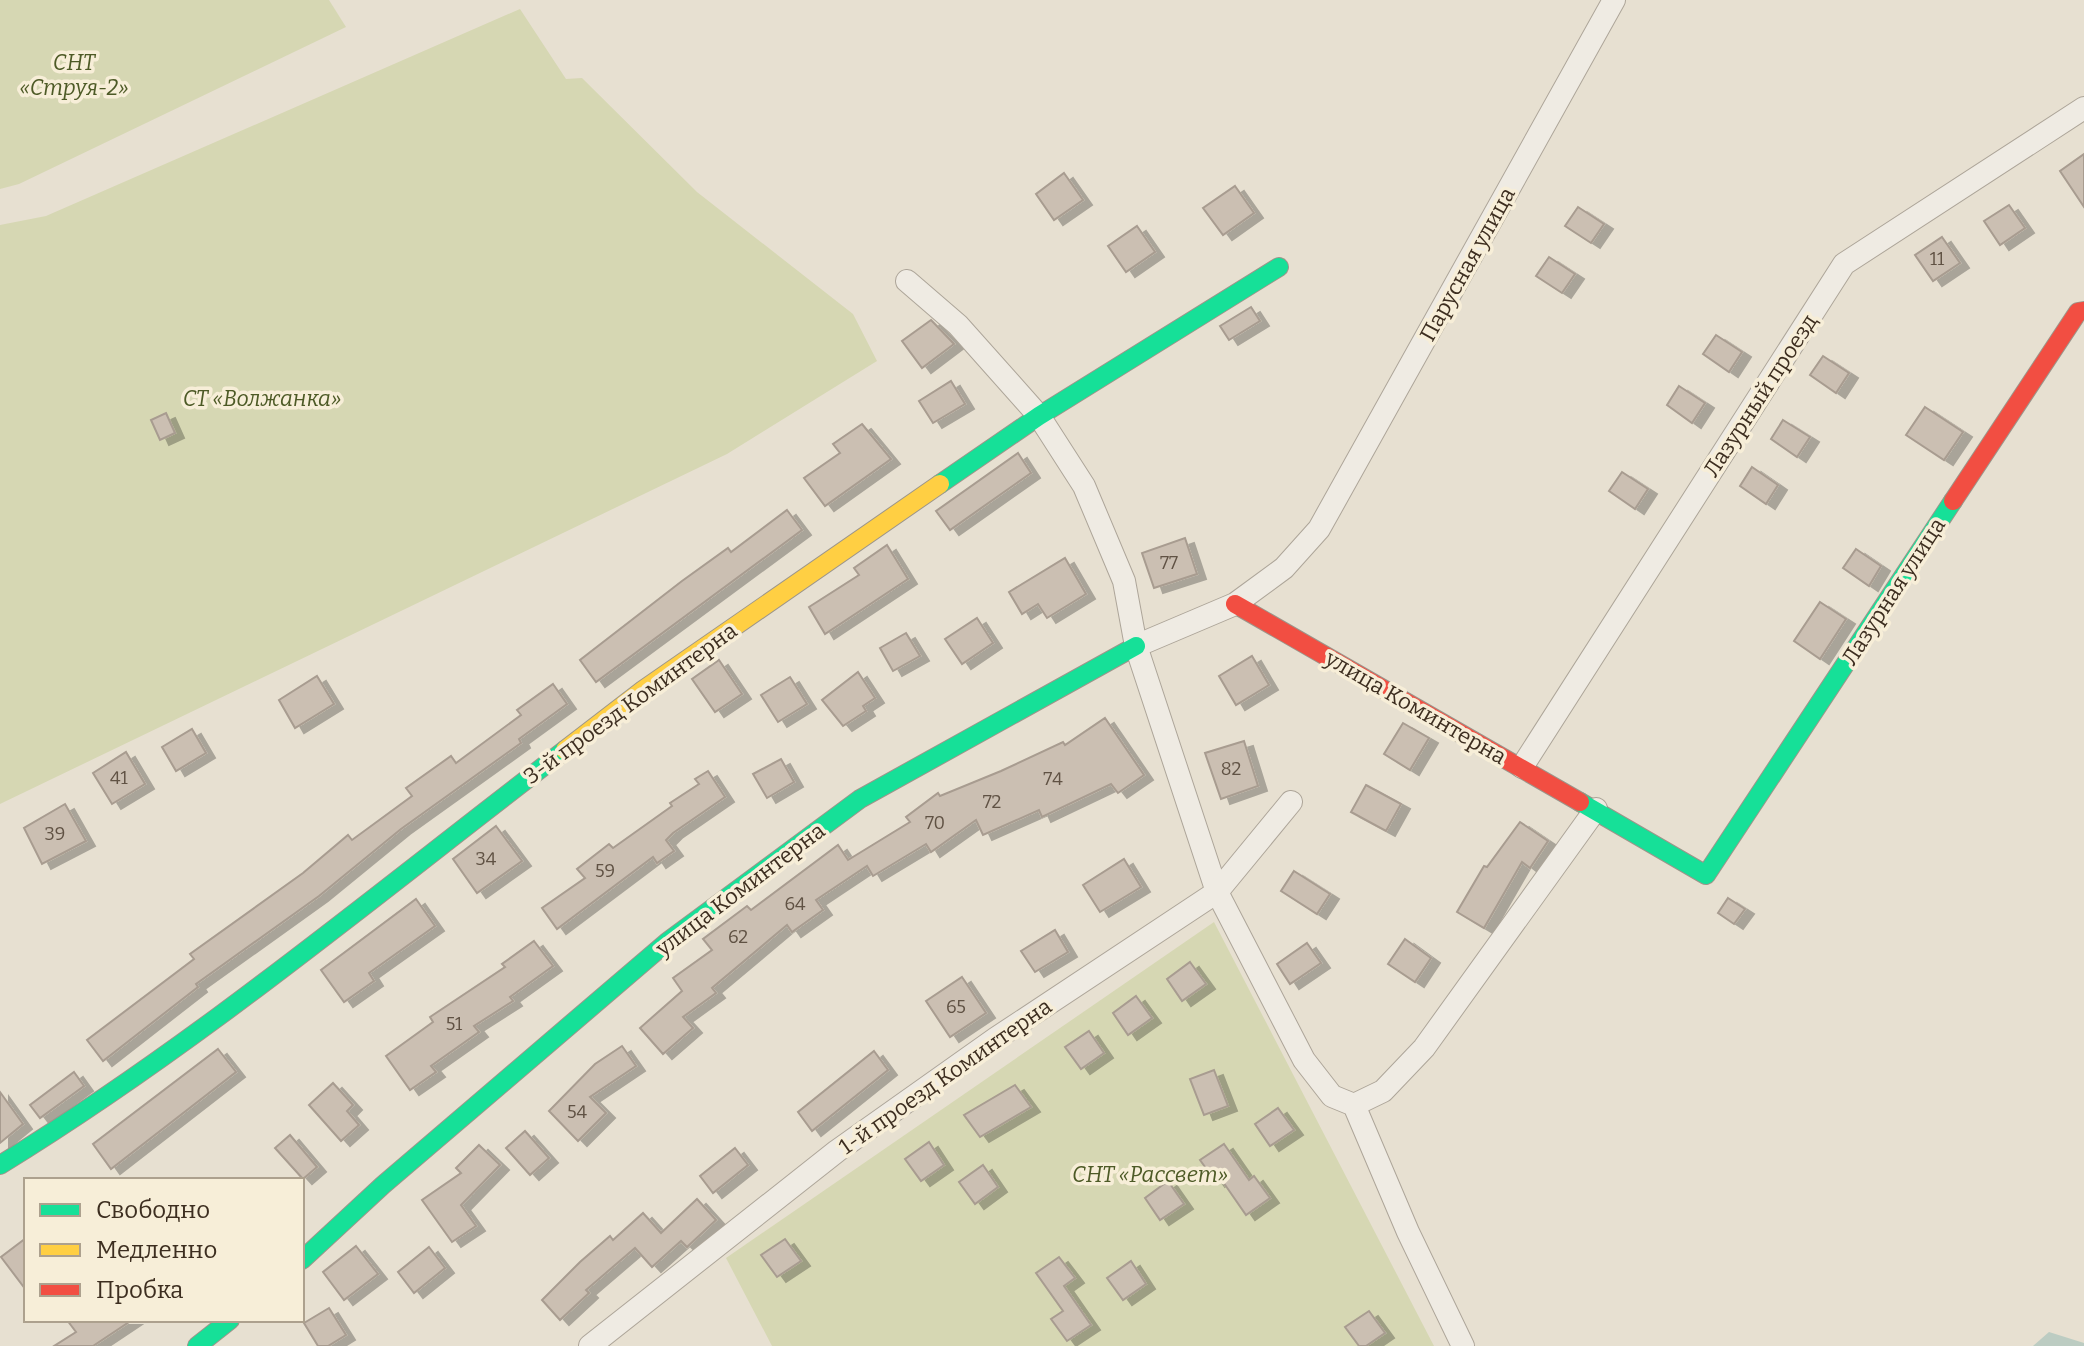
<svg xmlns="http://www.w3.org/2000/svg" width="2084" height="1346" viewBox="0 0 2084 1346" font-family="Bitter,serif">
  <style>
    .green { fill: #d6d7b3 }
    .water { fill: #bcccc2 }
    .building { fill: #cbbfb2; stroke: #a89c90; stroke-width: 2; filter: url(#shadow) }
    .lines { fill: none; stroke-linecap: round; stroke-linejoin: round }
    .street-casing { stroke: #ada599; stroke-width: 24 }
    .fast-casing { stroke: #9c958a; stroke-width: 20 }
    .slow-casing { stroke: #9c958a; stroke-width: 20 }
    .jam-casing { stroke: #9c958a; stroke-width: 20 }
    .street { stroke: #efebe3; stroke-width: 22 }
    .fast { stroke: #16e098; stroke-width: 18 }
    .slow { stroke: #ffcf43; stroke-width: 18 }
    .jam { stroke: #f24e42; stroke-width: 18 }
    .labels { text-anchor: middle; stroke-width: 7; stroke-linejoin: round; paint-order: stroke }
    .number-label { font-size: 18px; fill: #605244 }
    .park-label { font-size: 22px; font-style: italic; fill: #4d5a26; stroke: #f7eed8 }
    .street-label { font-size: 22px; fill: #3d2e20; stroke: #f7eed8 }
  </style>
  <defs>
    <filter id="shadow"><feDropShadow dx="9" dy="5" stdDeviation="0" flood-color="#0004"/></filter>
  </defs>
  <rect width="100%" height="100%" fill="#e7e0d1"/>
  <g class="green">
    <polygon points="0,0 329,0 346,27 19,184 0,189"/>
    <polygon points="520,9 566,79 582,78 697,192 853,314 877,361 727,454 0,804 0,225 46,216"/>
    <polygon points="1214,922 1434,1346 772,1346 726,1258"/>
  </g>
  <polygon class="water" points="2049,1332 2084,1343 2084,1346 2033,1346"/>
  <g class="building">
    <polygon points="2084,154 2084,207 2060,171"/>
    <polygon points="1064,173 1083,200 1054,220 1036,194"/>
    <polygon points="1235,186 1254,213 1223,235 1203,208"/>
    <polygon points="2009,205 2025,228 2000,245 1984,221"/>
    <polygon points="1578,207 1604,224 1591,243 1565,226"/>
    <polygon points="1137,226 1155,252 1126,272 1108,246"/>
    <polygon points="1942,237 1960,263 1933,281 1915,255"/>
    <polygon points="1549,257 1575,274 1562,293 1536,276"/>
    <polygon points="1251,307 1260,321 1229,340 1220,326"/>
    <polygon points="931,320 954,344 922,368 902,341"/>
    <polygon points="1716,335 1742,352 1729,372 1703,354"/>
    <polygon points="1823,356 1849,373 1836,393 1810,375"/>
    <polygon points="951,381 965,404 933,423 919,401"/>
    <polygon points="1679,386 1705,403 1692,423 1667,405"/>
    <polygon points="1925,407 1963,432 1944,460 1906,435"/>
    <polygon points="166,413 175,433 160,440 151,420"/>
    <polygon points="1783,420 1810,437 1797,457 1771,439"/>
    <polygon points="862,424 891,459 825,506 804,478 840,453 833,444"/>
    <polygon points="1018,453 1031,473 950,530 936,511"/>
    <polygon points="1752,467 1778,485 1766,504 1740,486"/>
    <polygon points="1622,472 1648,489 1635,509 1609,491"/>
    <polygon points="787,510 802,530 596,682 580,660 682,581 728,548 731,552"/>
    <polygon points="1185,538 1197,574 1154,588 1142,553"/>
    <polygon points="887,545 908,579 825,634 809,607 859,575 854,568"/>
    <polygon points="1856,549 1881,566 1869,586 1843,568"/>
    <polygon points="1065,558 1086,594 1047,618 1038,604 1022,614 1009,592"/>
    <polygon points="1820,602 1846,619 1820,659 1794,641"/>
    <polygon points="977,618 993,643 962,664 945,639"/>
    <polygon points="906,633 920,656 893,671 880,648"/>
    <polygon points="1252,656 1269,685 1236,705 1219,676"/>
    <polygon points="719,660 742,694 715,712 692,679"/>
    <polygon points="858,672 875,698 863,706 866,711 843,726 822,700"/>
    <polygon points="317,676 334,704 295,728 279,700"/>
    <polygon points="790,677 807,704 778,722 761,695"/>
    <polygon points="553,684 567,704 519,739 521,743 401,829 319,896 196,984 198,987 103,1061 87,1040 194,959 190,954 303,873 348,835 352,840 412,796 406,788 451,756 456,763 521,715 517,710"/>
    <polygon points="1105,718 1144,775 1118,793 1111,784 1042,817 1039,810 983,835 976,820 931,852 926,844 873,876 867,866 816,900 823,910 792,932 787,925 712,988 716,993 683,1017 693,1028 663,1054 640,1028 682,991 673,978 712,950 703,939 747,906 751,910 838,845 848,860 910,822 906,817 938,793 940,796 1001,771 1063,742 1065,745"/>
    <polygon points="1403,723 1429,738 1410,770 1384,754"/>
    <polygon points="192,729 206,753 176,771 162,747"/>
    <polygon points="1244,741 1258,786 1221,799 1205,753"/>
    <polygon points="126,752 145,784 112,804 93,773"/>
    <polygon points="781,759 794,782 767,798 753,774"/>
    <polygon points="708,771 725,797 673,833 666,840 674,851 657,863 653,857 557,929 542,908 585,878 577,869 609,844 613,848 672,806 670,803 699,784 695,779"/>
    <polygon points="1366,785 1401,804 1386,831 1351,812"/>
    <polygon points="65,804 86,841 42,864 24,828"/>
    <polygon points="1520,822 1548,841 1530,868 1522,862 1484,928 1457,912 1484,866 1487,867"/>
    <polygon points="496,826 522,861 477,893 453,859"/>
    <polygon points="1124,859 1141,887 1100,912 1083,885"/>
    <polygon points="1294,871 1330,894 1317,914 1281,891"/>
    <polygon points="1728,898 1745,909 1734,924 1718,913"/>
    <polygon points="416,899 435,926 369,973 374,981 344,1002 321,970"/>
    <polygon points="1055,930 1068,952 1035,972 1021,951"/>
    <polygon points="1405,939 1431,958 1415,982 1388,964"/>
    <polygon points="534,941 553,966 510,997 513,1001 474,1026 479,1032 431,1066 436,1072 410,1090 386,1056 433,1022 430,1017 505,967 502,964"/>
    <polygon points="1307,943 1321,963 1290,984 1277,964"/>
    <polygon points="1190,962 1206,984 1182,1001 1167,979"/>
    <polygon points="962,977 986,1013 950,1037 926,1001"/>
    <polygon points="1136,996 1152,1018 1128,1035 1113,1013"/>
    <polygon points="1089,1031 1104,1053 1081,1069 1065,1047"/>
    <polygon points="622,1046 636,1066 590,1097 606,1113 578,1141 549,1111 595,1064"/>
    <polygon points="218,1049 236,1072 111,1169 93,1144"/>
    <polygon points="874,1051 888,1070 812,1131 798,1112"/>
    <polygon points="1214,1070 1228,1106 1204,1115 1190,1079"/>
    <polygon points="74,1072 84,1086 40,1118 30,1105"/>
    <polygon points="333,1083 353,1105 347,1111 359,1125 341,1141 309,1105"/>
    <polygon points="1015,1085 1031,1107 980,1137 964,1115"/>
    <polygon points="0,1092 23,1124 0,1143"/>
    <polygon points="1278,1108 1294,1130 1270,1146 1255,1124"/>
    <polygon points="525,1131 549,1158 530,1175 506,1148"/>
    <polygon points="290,1135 317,1167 303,1179 275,1148"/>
    <polygon points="929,1142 944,1165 921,1181 905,1159"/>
    <polygon points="1224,1144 1249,1180 1254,1176 1270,1198 1246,1215 1221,1179 1216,1182 1200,1160"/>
    <polygon points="479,1145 500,1165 461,1205 476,1226 452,1242 422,1200 461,1173 456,1168"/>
    <polygon points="735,1148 748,1165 713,1193 700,1176"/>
    <polygon points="983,1165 998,1187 975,1204 959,1182"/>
    <polygon points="1168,1181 1184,1204 1160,1220 1145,1198"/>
    <polygon points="697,1199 716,1220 687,1247 681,1241 652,1267 635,1248 586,1290 589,1293 560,1320 542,1300 580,1262 610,1236 613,1240 643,1213 661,1233"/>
    <polygon points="26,1238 26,1290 1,1257"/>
    <polygon points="785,1239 801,1261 777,1277 761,1255"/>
    <polygon points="356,1246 378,1274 344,1300 323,1272"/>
    <polygon points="429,1247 445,1268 414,1293 398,1272"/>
    <polygon points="1059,1257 1075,1278 1064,1286 1091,1325 1067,1341 1051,1319 1063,1311 1036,1273"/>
    <polygon points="1131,1261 1146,1284 1123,1300 1107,1278"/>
    <polygon points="329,1308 346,1335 328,1346 318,1346 304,1323"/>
    <polygon points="1369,1311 1385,1333 1366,1346 1359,1346 1345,1327"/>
    <polygon points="67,1320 132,1320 93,1346 54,1346 76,1332"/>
  </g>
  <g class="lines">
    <g class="street-casing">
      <g id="street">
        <polyline points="907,281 958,325 1039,416 1084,486 1124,581 1136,646 1217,892 1304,1060 1332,1096 1354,1105 1408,1232 1463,1346"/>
        <polyline points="1136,646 1235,604 1284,568 1319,529 1614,0"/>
        <polyline points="1522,767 1844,264 2084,108"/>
        <polyline points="1354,1105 1383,1091 1424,1048 1596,809"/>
        <polyline points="590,1346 837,1151 995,1039 1217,892 1291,802"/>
      </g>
    </g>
    <g class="fast-casing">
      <g id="fast">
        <polyline points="940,484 1039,416 1279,267"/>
        <polyline points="1580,802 1706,875 1953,501"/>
        <path d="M0,1165C199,1043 380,891 565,750"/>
        <polyline points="302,1260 383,1185 667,942 860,799 1136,646"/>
        <polyline points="197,1346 230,1320"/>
      </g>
    </g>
    <g class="slow-casing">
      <polyline id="slow" points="565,750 643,690 940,484"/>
    </g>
    <g class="jam-casing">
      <g id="jam">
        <polyline points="1953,501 2078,312 2084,311"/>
        <polyline points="1235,604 1580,802"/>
      </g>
    </g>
    <use href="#street" class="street"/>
    <use href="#fast" class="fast"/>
    <use href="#slow" class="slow"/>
    <use href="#jam" class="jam"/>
  </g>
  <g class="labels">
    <g class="number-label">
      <text x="1937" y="265">11</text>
      <text x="1169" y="569">77</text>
      <text x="1231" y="775">82</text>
      <text x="119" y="784">41</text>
      <text x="1053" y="785">74</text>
      <text x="992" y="808">72</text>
      <text x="935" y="829">70</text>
      <text x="55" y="840">39</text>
      <text x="486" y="865">34</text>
      <text x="605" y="877">59</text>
      <text x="795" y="910">64</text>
      <text x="738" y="943">62</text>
      <text x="956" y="1013">65</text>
      <text x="454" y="1030">51</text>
      <text x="577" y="1118">54</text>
    </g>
    <g class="park-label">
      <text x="74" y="70">СНТ<tspan x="74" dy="25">«Струя-2»</tspan></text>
      <text x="262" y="406">СТ «Волжанка»</text>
      <text x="1150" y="1182">СНТ «Рассвет»</text>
    </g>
    <g class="street-label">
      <text transform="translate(1467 264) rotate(-61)" y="8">Парусная улица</text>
      <text transform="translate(1760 395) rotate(-57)" y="8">Лазурный проезд</text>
      <text transform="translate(1893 591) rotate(-57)" y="8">Лазурная улица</text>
      <text transform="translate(630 703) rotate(-36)" y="8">3-й проезд Коминтерна</text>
      <text transform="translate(1416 707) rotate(30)" y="8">улица Коминтерна</text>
      <text transform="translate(740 889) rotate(-37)" y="8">улица Коминтерна</text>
      <text transform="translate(945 1076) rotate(-35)" y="8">1-й проезд Коминтерна</text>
    </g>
  </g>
  <rect x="24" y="1178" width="280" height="144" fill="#f7eed8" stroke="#ada18e" stroke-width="2"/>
  <rect x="40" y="1204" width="40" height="12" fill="#16e098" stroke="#ada18e" stroke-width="2"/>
  <text x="96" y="1218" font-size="24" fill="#3d2e20">Свободно</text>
  <rect x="40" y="1244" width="40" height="12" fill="#ffcf43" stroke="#ada18e" stroke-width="2"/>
  <text x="96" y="1258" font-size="24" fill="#3d2e20">Медленно</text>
  <rect x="40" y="1284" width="40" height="12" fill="#f24e42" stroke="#ada18e" stroke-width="2"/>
  <text x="96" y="1298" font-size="24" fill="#3d2e20">Пробка</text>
</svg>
